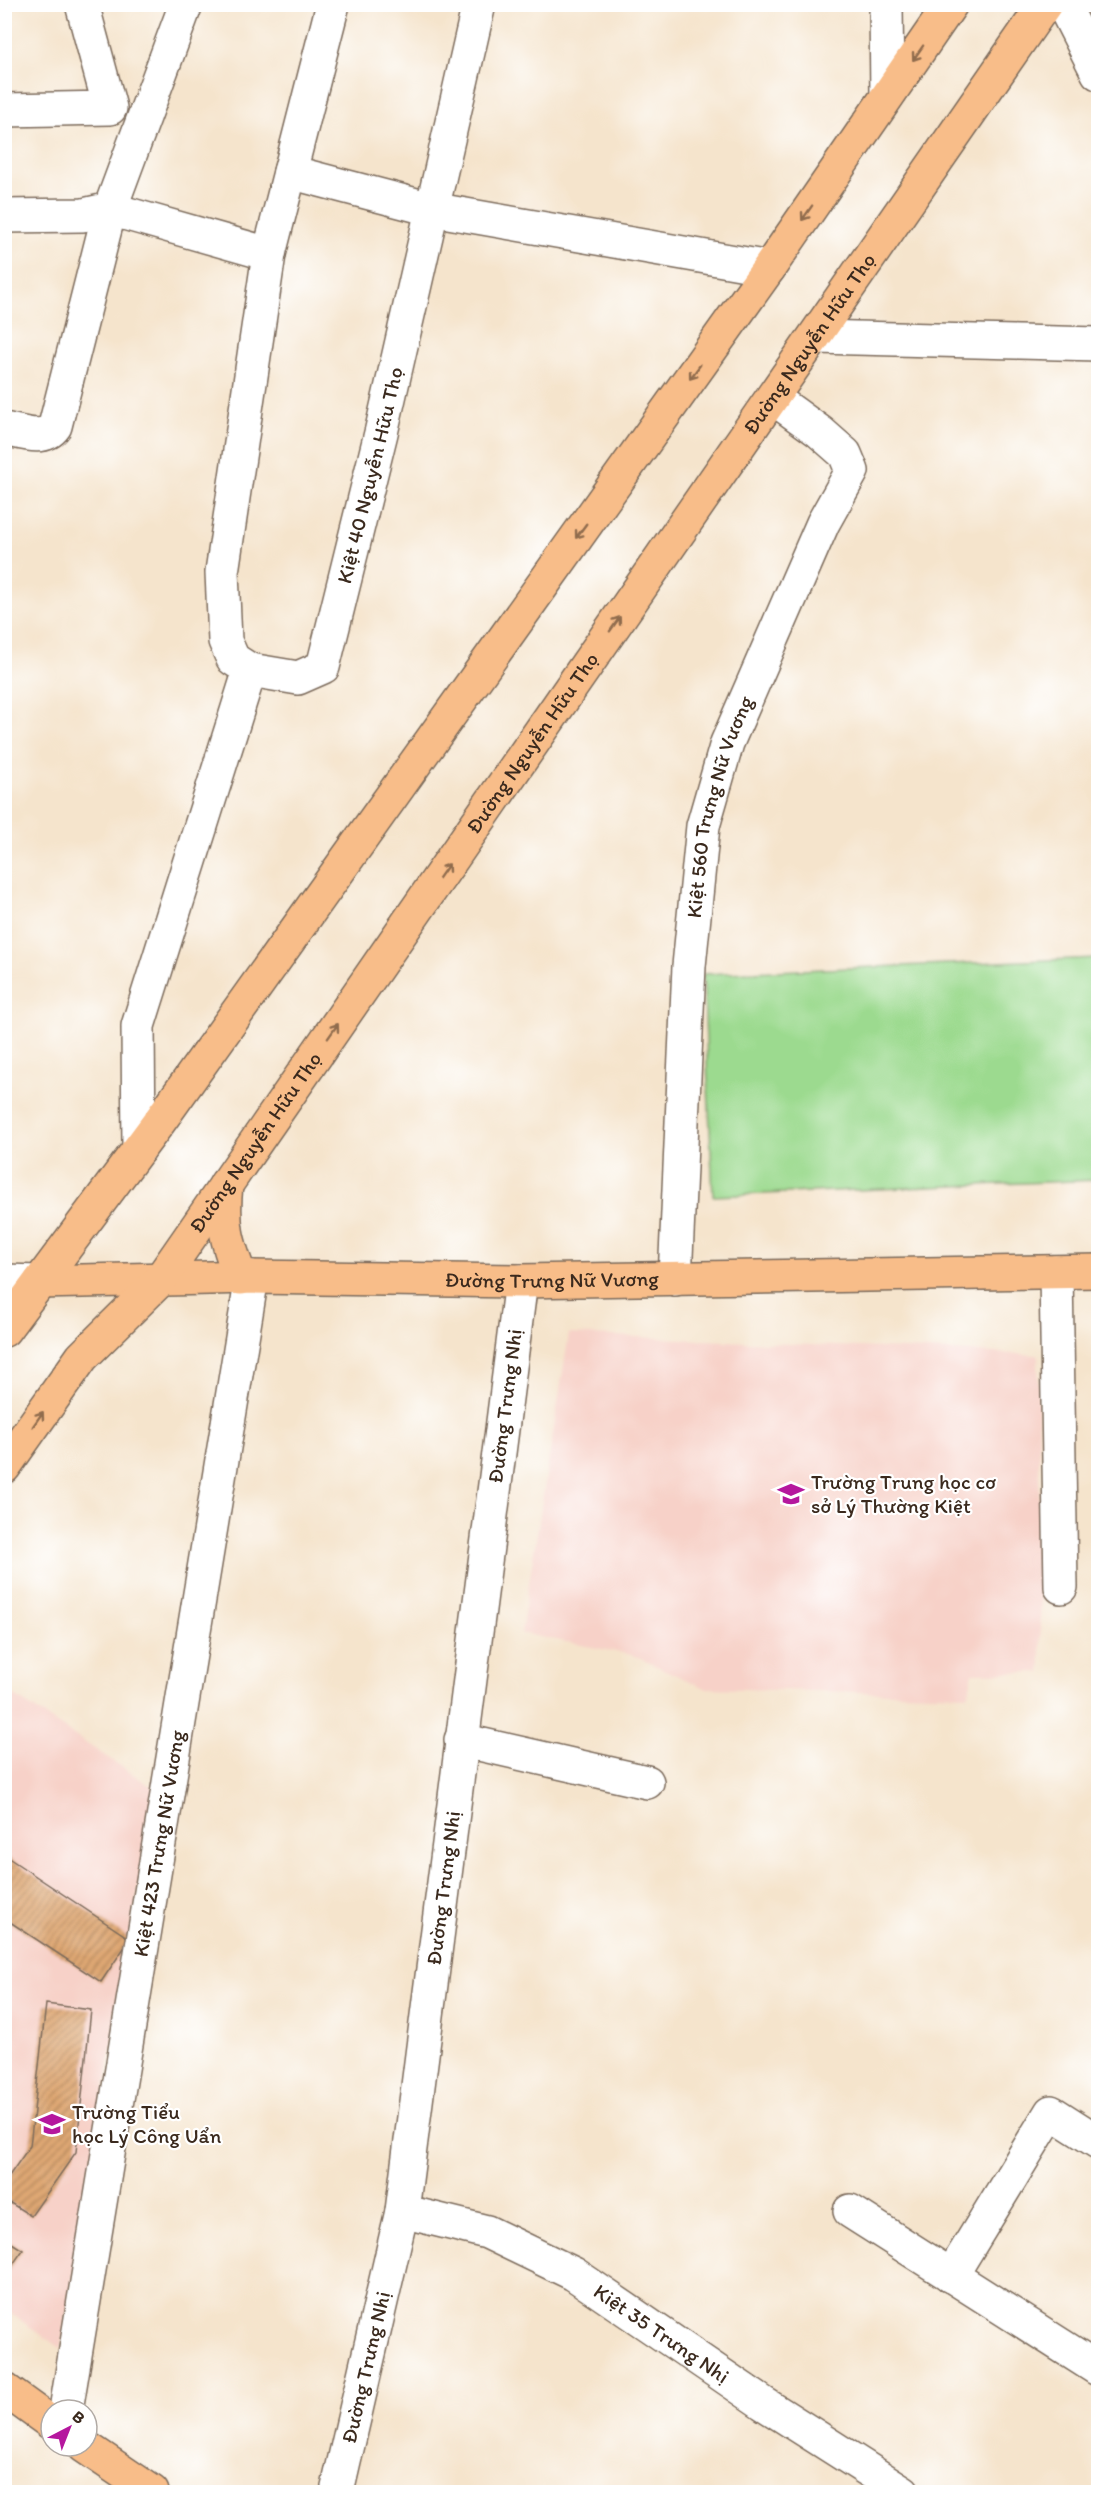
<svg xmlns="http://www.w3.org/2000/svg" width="1103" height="2497" viewBox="0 0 1103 2497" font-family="Itim,sans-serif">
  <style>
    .built { fill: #f7d1c8 }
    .pitch { fill: #9cda8f; stroke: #6c8256; stroke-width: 1.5 }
    .building { fill: url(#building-hatch) }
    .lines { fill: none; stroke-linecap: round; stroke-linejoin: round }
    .minor-casing { stroke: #7c6b5b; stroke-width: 36 }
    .major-casing { stroke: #7c6b5b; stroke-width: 36 }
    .minor { stroke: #fff; stroke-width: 33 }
    .major { stroke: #f8bd89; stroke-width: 33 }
    .oneway { stroke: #906c4e }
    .labels { text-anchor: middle; stroke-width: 4.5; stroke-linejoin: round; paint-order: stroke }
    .street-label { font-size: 21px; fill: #3b2a1e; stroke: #fff }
    .poi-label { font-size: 21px; fill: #3b2a1e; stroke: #fff; text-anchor: start }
  </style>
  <defs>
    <pattern id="building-hatch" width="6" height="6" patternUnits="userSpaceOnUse" patternTransform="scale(1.5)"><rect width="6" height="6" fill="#dea773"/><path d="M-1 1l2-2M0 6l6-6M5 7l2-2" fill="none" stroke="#b5885e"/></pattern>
  </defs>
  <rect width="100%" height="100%" fill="#fff"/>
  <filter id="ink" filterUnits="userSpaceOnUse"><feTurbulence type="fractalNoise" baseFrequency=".0167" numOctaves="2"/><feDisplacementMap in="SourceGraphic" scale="12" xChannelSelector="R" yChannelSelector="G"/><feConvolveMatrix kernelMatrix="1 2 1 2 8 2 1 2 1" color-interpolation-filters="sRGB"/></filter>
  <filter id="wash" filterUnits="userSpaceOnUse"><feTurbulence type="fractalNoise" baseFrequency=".008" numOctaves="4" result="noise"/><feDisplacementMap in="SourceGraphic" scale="24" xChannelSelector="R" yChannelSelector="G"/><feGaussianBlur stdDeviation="1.35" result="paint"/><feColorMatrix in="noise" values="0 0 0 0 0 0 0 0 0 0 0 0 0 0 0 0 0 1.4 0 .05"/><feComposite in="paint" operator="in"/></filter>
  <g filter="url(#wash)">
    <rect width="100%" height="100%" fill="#f5e4cc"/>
    <g class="built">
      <polygon points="569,1334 1038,1355 1041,1672 973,1673 968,1695 705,1688 632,1655 521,1633"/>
      <polygon points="4,1689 155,1789 61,2349 5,2309"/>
    </g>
    <polygon class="pitch" points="1098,958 1098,1180 713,1196 703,974"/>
    <g id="blocks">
      <g class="building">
        <polygon points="4,1855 130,1939 101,1982 4,1918"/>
        <polygon points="46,2004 91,2010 76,2152 31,2216 4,2199 4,2183 30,2146"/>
        <polygon points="4,2238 23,2250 4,2277"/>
      </g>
    </g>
  </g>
  <g filter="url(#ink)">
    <use href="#blocks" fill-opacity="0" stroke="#7c6b5b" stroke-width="1.5"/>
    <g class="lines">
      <g class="minor-casing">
        <g id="minor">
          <path id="s1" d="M333,4L269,254L222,572L225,641L233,659L250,670L298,678L323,667L381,433L479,4"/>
          <polyline points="886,4 887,96"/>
          <polyline points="1063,4 1098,73"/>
          <polyline points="4,110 110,108 82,4"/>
          <polyline points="290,172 431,209 769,268"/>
          <polyline points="4,216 83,215 110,209 269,254"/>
          <polyline points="816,337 1098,344"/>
          <path d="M4,429C21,432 44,442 55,426L110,209L186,4"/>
          <polyline points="139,1149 138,1026 250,670"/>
          <polyline points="1056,1272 1061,1587"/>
          <path id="s2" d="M675,1279L689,966L703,826L727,743L823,523L852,471L845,454L820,432L773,398"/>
          <polyline points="4,1281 40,1282"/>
          <polyline points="461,1740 647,1782"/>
          <path id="s3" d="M402,2211L487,2232L574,2274L763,2403L903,2492"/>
          <polyline points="850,2211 1098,2369"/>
          <polyline points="951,2276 1051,2112 1098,2142"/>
          <path id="s4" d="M66,2410L252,1277"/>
          <path id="s5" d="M337,2492L402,2211L521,1281"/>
        </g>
      </g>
      <g class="major-casing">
        <g id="major">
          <path d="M226,1184C222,1224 226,1241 241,1278"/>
          <path id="s6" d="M40,1282L252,1277L521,1281L1098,1271"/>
          <polyline points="4,1330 159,1122 769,268 951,4"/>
          <path id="s7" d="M4,1467L82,1357L160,1280L1045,4"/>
          <polyline points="4,2389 51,2423"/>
          <polyline points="84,2446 152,2492"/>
        </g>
      </g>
      <use href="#minor" class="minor"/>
      <use href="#major" class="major"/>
    </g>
    <defs><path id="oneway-shaft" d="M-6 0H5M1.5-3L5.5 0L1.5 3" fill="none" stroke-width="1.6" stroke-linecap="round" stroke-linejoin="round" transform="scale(1.5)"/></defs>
    <g class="oneway">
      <use href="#oneway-shaft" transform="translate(918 53) rotate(125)"/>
      <use href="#oneway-shaft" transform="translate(807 213) rotate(125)"/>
      <use href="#oneway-shaft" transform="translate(695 372) rotate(126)"/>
      <use href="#oneway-shaft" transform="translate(581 531) rotate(126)"/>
      <use href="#oneway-shaft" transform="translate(615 624) rotate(-55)"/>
      <use href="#oneway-shaft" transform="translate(444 871) rotate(-55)"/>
      <use href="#oneway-shaft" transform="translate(333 1031) rotate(-55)"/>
      <use href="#oneway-shaft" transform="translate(38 1419) rotate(-55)"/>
    </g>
  </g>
  <defs>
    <g id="school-bare" transform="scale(2.07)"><path d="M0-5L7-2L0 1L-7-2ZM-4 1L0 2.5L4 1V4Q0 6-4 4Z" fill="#b5179e" stroke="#fff" stroke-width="2.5" paint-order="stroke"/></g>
  </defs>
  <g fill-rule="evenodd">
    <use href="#school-bare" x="791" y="1494"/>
    <use href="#school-bare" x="52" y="2124"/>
  </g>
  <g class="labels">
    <g class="street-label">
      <text dy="7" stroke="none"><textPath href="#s7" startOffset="1384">Đường Nguyễn Hữu Thọ</textPath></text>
      <text dy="7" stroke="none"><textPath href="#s1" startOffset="962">Kiệt 40 Nguyễn Hữu Thọ</textPath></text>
      <text dy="7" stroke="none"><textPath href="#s7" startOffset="898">Đường Nguyễn Hữu Thọ</textPath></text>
      <text dy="7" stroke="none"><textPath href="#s2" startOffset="476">Kiệt 560 Trưng Nữ Vương</textPath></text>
      <text dy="7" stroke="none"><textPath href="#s7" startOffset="412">Đường Nguyễn Hữu Thọ</textPath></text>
      <text dy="7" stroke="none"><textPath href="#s6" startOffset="512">Đường Trưng Nữ Vương</textPath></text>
      <text dy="7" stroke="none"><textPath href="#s5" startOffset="1100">Đường Trưng Nhị</textPath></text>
      <text dy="7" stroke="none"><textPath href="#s4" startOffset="574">Kiệt 423 Trưng Nữ Vương</textPath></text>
      <text dy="7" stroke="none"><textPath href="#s5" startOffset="614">Đường Trưng Nhị</textPath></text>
      <text dy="7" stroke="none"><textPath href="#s3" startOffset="290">Kiệt 35 Trưng Nhị</textPath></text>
      <text dy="7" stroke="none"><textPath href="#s5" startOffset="128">Đường Trưng Nhị</textPath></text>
    </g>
    <g class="poi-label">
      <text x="811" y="1489">Trường Trung học cơ<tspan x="811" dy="24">sở Lý Thường Kiệt</tspan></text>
      <text x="72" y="2119">Trường Tiểu<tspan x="72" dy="24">học Lý Công Uẩn</tspan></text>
    </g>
  </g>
  <rect width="1103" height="2497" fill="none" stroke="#fff" stroke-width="24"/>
  <g transform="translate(69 2428) rotate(42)"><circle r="28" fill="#ffffff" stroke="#b1aaa5" stroke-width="1.5"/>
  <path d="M0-4.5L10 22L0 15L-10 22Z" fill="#b5179e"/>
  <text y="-9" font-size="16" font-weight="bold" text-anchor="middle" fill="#3b2a1e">B</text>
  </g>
</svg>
